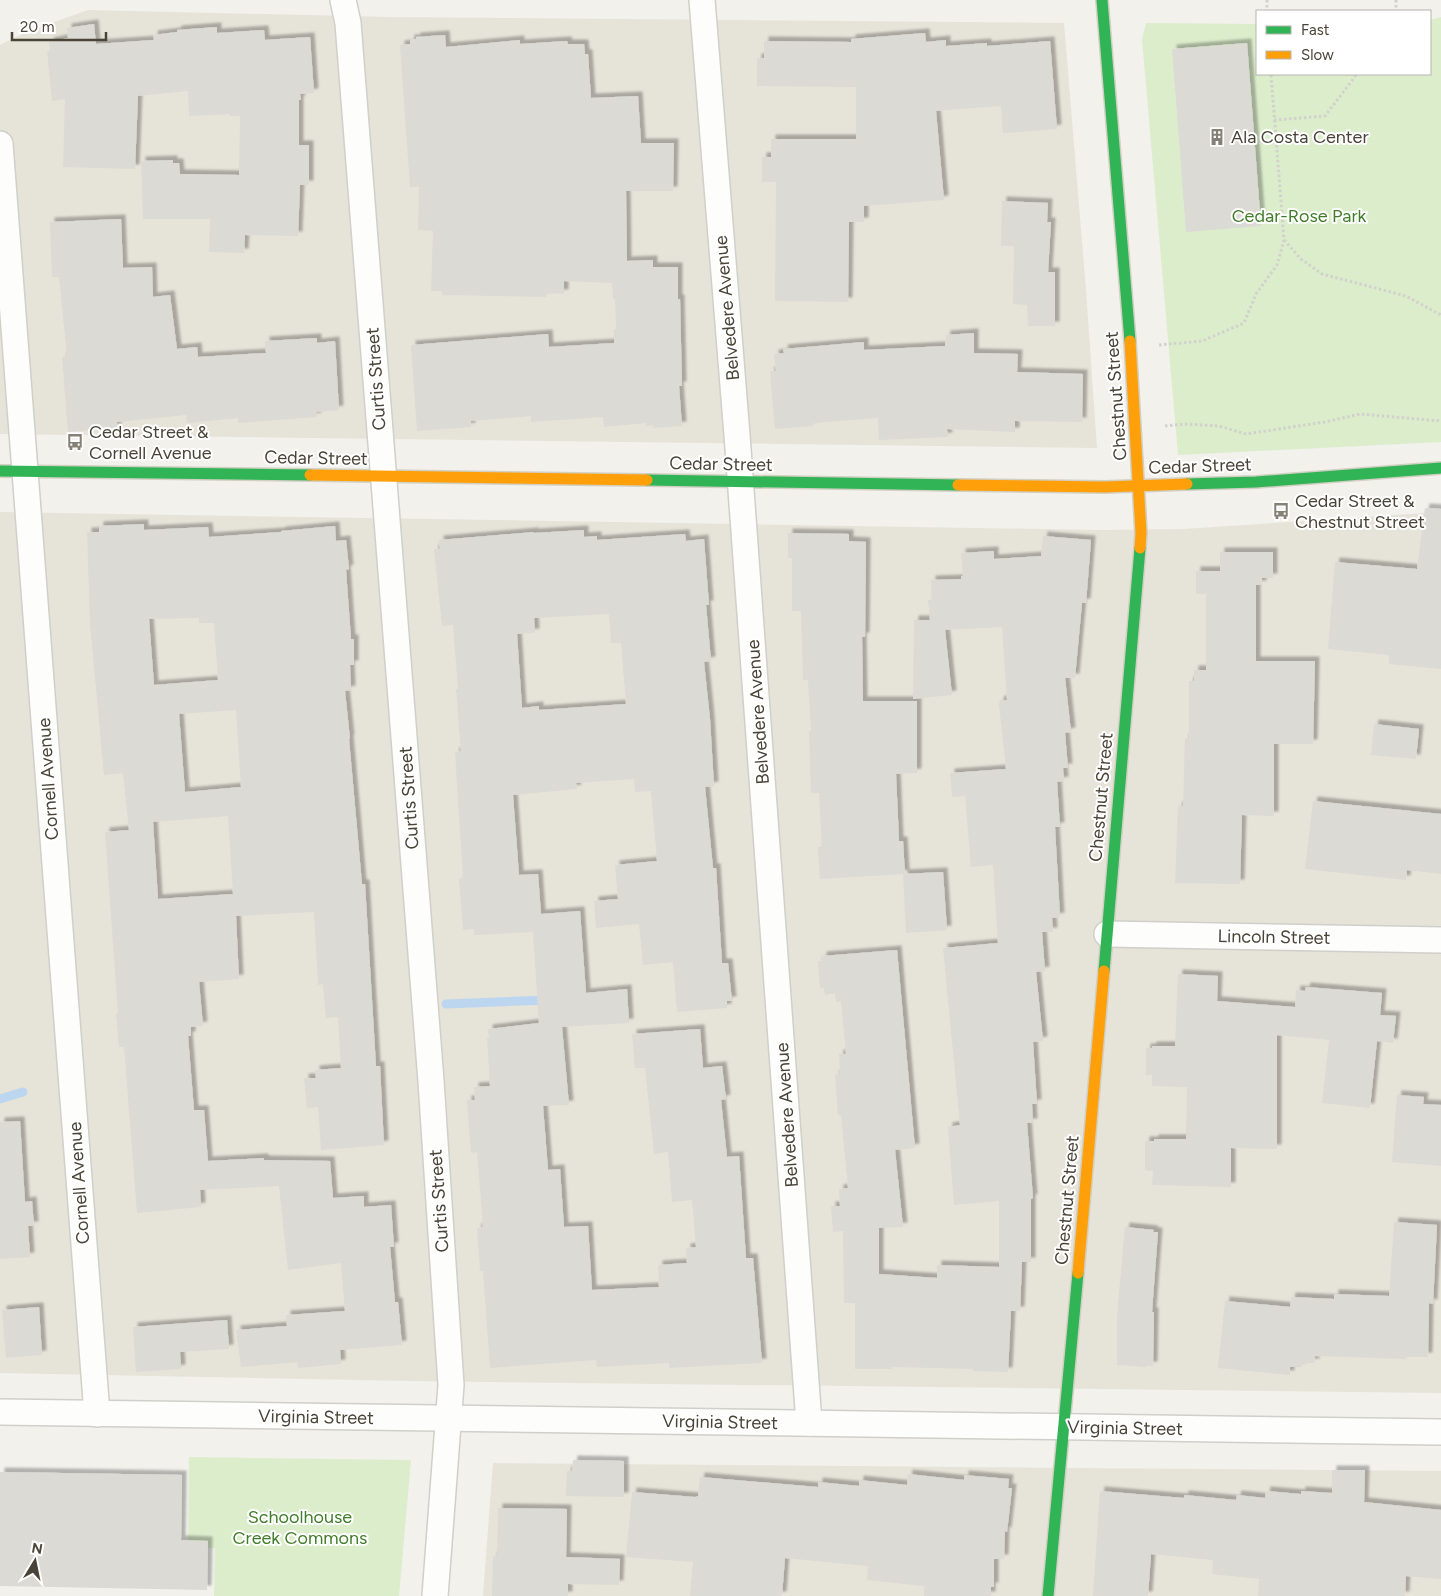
<svg xmlns="http://www.w3.org/2000/svg" width="1441" height="1596" viewBox="0 0 1441 1596" font-family="Figtree,sans-serif">
  <style>
    .residential { fill: #e6e3d9 }
    .green { fill: #dcedcc }
    .lines { fill: none; stroke-linecap: round; stroke-linejoin: round }
    .stream { stroke: #bdd6f0; stroke-width: 9 }
    .building { fill: #dcdad5; fill-rule: evenodd; filter: url(#shadow) }
    .street-casing { stroke: #d0cfca; stroke-width: 28 }
    .fast-casing { stroke: #d2cfc3; stroke-width: 14 }
    .slow-casing { stroke: #d2cfc3; stroke-width: 14 }
    .path { stroke: #d2d1cb; stroke-width: 3; stroke-dasharray: 2.5 2.5; stroke-linecap: butt }
    .street { stroke: #fdfdfc; stroke-width: 25 }
    .fast { stroke: #30b455; stroke-width: 11 }
    .slow { stroke: #ff9f0a; stroke-width: 11 }
    .labels { text-anchor: middle; stroke-width: 4; stroke-linejoin: round; paint-order: stroke }
    .poi-label { font-size: 18px; fill: #494437; stroke: #fff; text-anchor: start }
    .park-label { font-size: 18px; fill: #407c29; stroke: #fff }
    .street-label { font-size: 18px; fill: #494437; stroke: #fff }
  </style>
  <defs>
    <filter id="shadow"><feDropShadow dx="4.5" dy="-4.5" stdDeviation="1" flood-color="#0004"/></filter>
  </defs>
  <rect width="100%" height="100%" fill="#f2f1ec"/>
  <g class="residential">
    <polygon points="88,10 389,17 1064,23 1086,290 1097,448 0,434 0,45 26,32"/>
    <polygon points="0,512 1102,530 1183,529 1441,512 1441,1393 408,1381 0,1373"/>
    <polygon points="493,1463 1441,1471 1441,1596 483,1596"/>
  </g>
  <g class="green">
    <polygon points="1441,17 1441,442 1178,455 1142,39 1146,23 1257,24 1257,74 1430,74 1430,20"/>
    <polygon points="189,1457 411,1460 399,1596 214,1596 215,1548 188,1547"/>
  </g>
  <g class="lines">
    <g class="stream">
      <polyline points="446,1004 549,1000"/>
      <polyline points="0,1099 23,1092"/>
    </g>
  </g>
  <g class="building">
    <polygon points="94,24 96,44 154,40 153,35 177,32 177,30 217,27 217,33 264,30 265,40 310,37 314,93 300,94 301,100 299,100 299,145 309,145 309,185 300,185 298,236 245,235 244,253 209,252 210,219 143,219 141,161 173,160 173,163 179,163 180,174 239,175 240,116 230,116 230,114 189,116 188,91 138,96 135,169 63,167 65,99 52,101 47,51 50,51 49,42 68,38 67,28"/>
    <polygon points="925,33 926,42 946,40 946,46 987,43 987,46 1050,41 1057,129 1003,133 1001,106 936,111 944,200 864,206 864,222 849,222 848,302 775,301 776,182 762,182 762,157 771,157 771,139 856,139 856,87 757,86 757,58 764,58 764,41 851,42 851,39"/>
    <polygon points="445,35 446,47 520,40 520,44 567,41 568,44 584,44 585,54 588,54 591,98 638,96 641,143 674,143 673,191 626,191 627,261 653,260 653,267 678,267 678,299 680,299 682,386 679,386 682,426 653,428 653,425 646,426 646,423 604,427 603,417 531,422 531,416 471,421 471,427 417,431 411,345 548,334 549,347 614,343 614,329 616,329 615,299 613,299 612,283 564,281 564,294 546,293 546,297 442,295 442,291 431,291 433,231 418,230 419,187 410,187 400,45 410,44 410,39 416,39 416,37"/>
    <polygon points="1247,43 1261,226 1186,232 1172,49"/>
    <polygon points="1002,201 1048,203 1047,222 1051,222 1048,272 1055,272 1055,326 1028,326 1027,305 1013,304 1014,246 1001,246"/>
    <polygon points="121,219 123,268 152,267 153,297 170,295 177,349 197,347 198,357 266,353 265,341 317,338 317,343 335,341 339,410 316,412 317,417 238,423 238,418 187,423 186,415 117,422 117,428 68,432 62,357 67,357 59,277 52,277 50,222"/>
    <polygon points="974,333 974,353 1018,354 1017,372 1083,374 1082,422 1015,421 1015,432 947,429 948,437 879,440 878,418 813,423 813,426 775,429 770,371 776,371 774,354 784,353 783,349 864,342 864,350 945,346 946,335"/>
    <polygon points="1425,508 1441,509 1441,669 1389,664 1389,655 1328,649 1335,562 1417,569"/>
    <path d="M144,524V530L208,527L209,537L281,532V531L335,526L336,541L346,540L349,569L346,570L351,639H354V665H350L351,690L345,691L350,739H349L362,884H365L376,1066H380L384,1145L321,1150L318,1107L307,1108L304,1078H316L315,1070L341,1068L338,1017L326,1018L323,984L318,985L314,912L236,916L239,979L199,982L203,1026L191,1027V1036H188L194,1110H204L208,1161L264,1158V1160L330,1161L333,1198L364,1196V1207L391,1205L394,1247H390L395,1302H398L402,1345L340,1350L341,1364L298,1368L297,1362L241,1367L236,1330L287,1326L286,1315L345,1311L341,1263L288,1270L279,1186L200,1190L201,1207L137,1213L124,1047H119L116,1014L118,1013L105,832L129,830L123,773L104,775L90,624L87,532H99V526ZM199,618V623H214L218,680L154,685L149,619ZM236,710L241,787L185,792L179,714ZM228,816L233,894L158,899L153,822Z"/>
    <path d="M584,530V537L597,536V540L685,534L686,541L704,539L709,605H706L711,661L704,662L710,719L714,786L705,787L713,868H716L722,963H728L732,1001H727V1008L677,1012L673,962L643,965L639,924L596,928L594,901L618,899L615,865L657,861L651,791L635,792L634,779L576,783L577,789L513,795L519,875L538,874L541,914L580,911L586,993L627,989L629,1023L562,1027L569,1105L543,1106L548,1170L560,1169L564,1227L588,1226L592,1290L659,1287L658,1265L687,1263L686,1248L696,1247L692,1200L672,1202L668,1152L654,1154L645,1068H635L632,1034L700,1029L703,1068L722,1066L726,1099L721,1100L727,1157L739,1156L746,1258H753L762,1363L669,1368V1363L597,1367L596,1360L490,1368L483,1271H480L477,1228L483,1227L477,1152L471,1153L467,1100H475L474,1087L490,1086L487,1038H489L488,1029L539,1023L533,932L474,935V929L463,930L459,879L463,878L455,752L461,751L456,689H458L453,625L442,626L434,549H440L439,540L534,532V533ZM609,614L611,643H621L626,704L539,710V706L522,708L517,634L535,633L534,618Z"/>
    <polygon points="788,533 849,534 849,541 866,542 865,637 862,637 863,701 917,701 917,773 896,774 899,841 903,841 905,874 820,879 818,847 822,847 819,793 811,793 809,731 811,731 808,680 803,680 801,611 792,611 792,558 788,558"/>
    <polygon points="1043,536 1091,540 1086,603 1082,603 1075,678 1065,678 1071,732 1065,733 1068,768 1063,768 1064,781 1057,782 1060,827 1055,827 1060,917 1052,918 1053,932 1042,932 1045,971 1036,972 1043,1041 1033,1042 1037,1104 1032,1104 1033,1123 1027,1123 1033,1198 1031,1199 1031,1262 1022,1262 1020,1311 1011,1311 1008,1372 973,1371 973,1369 892,1367 892,1369 855,1369 855,1303 844,1303 843,1231 833,1232 831,1206 840,1206 839,1189 848,1188 841,1115 838,1115 835,1074 840,1074 839,1054 846,1054 841,1001 836,1002 835,993 825,995 824,988 820,988 818,961 822,961 822,956 897,950 915,1148 895,1150 903,1227 879,1228 879,1274 937,1278 937,1265 999,1267 999,1201 954,1205 948,1127 960,1125 943,948 998,943 993,865 971,867 965,796 952,797 950,773 1006,769 999,705 1000,700 1007,700 1002,627 945,630 952,695 913,699 914,620 930,620 928,600 932,600 931,580 961,579 961,576 963,576 961,553 994,551 994,559 1041,556"/>
    <polygon points="1220,552 1273,552 1273,578 1262,578 1262,585 1256,585 1256,661 1315,661 1313,744 1274,744 1274,816 1242,815 1240,884 1175,883 1178,806 1183,806 1185,738 1189,738 1189,681 1194,681 1194,670 1206,670 1206,594 1196,594 1196,571 1220,571"/>
    <polygon points="1374,724 1419,729 1416,759 1371,755"/>
    <polygon points="1313,801 1441,814 1441,874 1407,870 1406,880 1305,869"/>
    <polygon points="943,872 947,930 906,933 903,874"/>
    <polygon points="1178,974 1218,976 1217,1001 1295,1007 1296,990 1305,991 1306,987 1382,993 1380,1015 1396,1016 1393,1043 1377,1041 1370,1108 1322,1103 1329,1040 1277,1035 1277,1149 1231,1148 1231,1187 1152,1185 1153,1171 1145,1170 1145,1141 1154,1141 1154,1139 1186,1139 1187,1087 1152,1086 1152,1075 1146,1075 1146,1048 1152,1048 1152,1046 1175,1046"/>
    <polygon points="1397,1095 1424,1097 1423,1104 1441,1105 1441,1166 1392,1162"/>
    <polygon points="20,1121 25,1202 32,1201 34,1226 28,1226 30,1257 0,1259 0,1122"/>
    <polygon points="1394,1222 1437,1225 1433,1304 1429,1303 1428,1357 1406,1357 1406,1359 1315,1356 1315,1363 1302,1363 1302,1367 1290,1367 1290,1375 1218,1368 1225,1301 1290,1307 1291,1297 1334,1299 1334,1294 1389,1296"/>
    <polygon points="1125,1227 1154,1230 1153,1232 1158,1232 1152,1312 1154,1312 1153,1366 1146,1366 1146,1367 1117,1365 1117,1316"/>
    <polygon points="39,1307 42,1355 6,1358 2,1310"/>
    <polygon points="227,1320 229,1349 180,1352 181,1369 136,1372 133,1327"/>
    <polygon points="573,1460 624,1461 624,1497 566,1496 567,1471 572,1471"/>
    <polygon points="1332,1470 1365,1470 1364,1502 1441,1510 1441,1579 1406,1576 1405,1596 1258,1596 1259,1579 1212,1574 1213,1560 1151,1554 1148,1596 1093,1596 1100,1491 1184,1498 1184,1495 1236,1500 1237,1495 1265,1498 1266,1491 1301,1494 1301,1491 1332,1493"/>
    <polygon points="0,1472 182,1475 181,1540 208,1541 207,1590 0,1586"/>
    <polygon points="908,1474 964,1480 964,1475 1009,1479 1008,1488 1012,1488 1007,1532 1005,1531 1004,1559 994,1559 994,1587 991,1587 991,1596 924,1596 924,1586 867,1580 868,1566 785,1558 782,1596 690,1596 693,1562 626,1557 632,1492 695,1497 698,1496 700,1477 818,1487 818,1482 859,1486 859,1480 907,1485"/>
    <polygon points="498,1508 567,1509 566,1557 620,1559 619,1585 568,1584 568,1596 492,1596 493,1556 497,1557"/>
  </g>
  <g class="lines">
    <g class="street-casing">
      <g id="street">
        <polyline points="343,0 348,23 431,1081 451,1385 435,1596"/>
        <polyline points="702,0 737,435 809,1423"/>
        <polyline points="0,144 97,1414"/>
        <polyline points="1107,934 1441,940"/>
        <polyline points="0,1412 1441,1432"/>
      </g>
    </g>
    <g class="fast-casing">
      <g id="fast">
        <polyline points="1102,0 1130,341"/>
        <polyline points="0,471 310,475"/>
        <polyline points="647,480 958,485"/>
        <polyline points="1187,484 1256,482 1441,468"/>
        <polyline points="1104,971 1140,548"/>
        <polyline points="1048,1596 1078,1273"/>
      </g>
    </g>
    <g class="slow-casing">
      <g id="slow">
        <polyline points="1130,341 1141,533 1140,548"/>
        <polyline points="310,475 647,480"/>
        <polyline points="958,485 1105,487 1187,484"/>
        <polyline points="1078,1273 1104,971"/>
      </g>
    </g>
    <g class="path">
      <polyline points="1267,0 1267,11"/>
      <polyline points="1396,0 1396,11"/>
      <polyline points="1274,120 1325,116 1357,74"/>
      <polyline points="1284,240 1301,259 1322,274 1406,296 1441,315"/>
      <polyline points="1159,345 1202,341 1244,323 1256,294 1277,265 1284,240 1271,74"/>
      <polyline points="1165,426 1184,424 1219,426 1246,434 1325,422 1360,414 1441,421"/>
    </g>
    <use href="#street" class="street"/>
    <use href="#fast" class="fast"/>
    <use href="#slow" class="slow"/>
  </g>
  <defs>
    <g id="building-bare" transform="scale(1.35)"><path d="M-4-6H4V6H1V3H-1V6H-4ZM-2.5-4.3h1.7v1.8h-1.7ZM.8-4.3h1.7v1.8H.8ZM-2.5-1h1.7V.8h-1.7ZM.8-1h1.7V.8H.8Z" fill="#848176" stroke="#fff" stroke-width="2.5" paint-order="stroke"/></g>
    <g id="bus-bare" transform="scale(1.35)"><path d="M-5-6H5V4H4V6H2V4H-2V6H-4V4H-5ZM-3.5-4V0h7V-4ZM-3.5 1.2v1.5H-2V1.2ZM2 1.2v1.5H3.5V1.2Z" fill="#848176" stroke="#fff" stroke-width="2.5" paint-order="stroke"/></g>
  </defs>
  <g fill-rule="evenodd">
    <use href="#building-bare" x="1217" y="137"/>
    <use href="#bus-bare" x="75" y="442"/>
    <use href="#bus-bare" x="1281" y="511"/>
  </g>
  <g class="labels">
    <g class="poi-label">
      <text x="1231" y="143">Ala Costa Center</text>
      <text x="89" y="438">Cedar Street &amp;<tspan x="89" dy="21">Cornell Avenue</tspan></text>
      <text x="1295" y="507">Cedar Street &amp;<tspan x="1295" dy="21">Chestnut Street</tspan></text>
    </g>
    <g class="park-label">
      <text x="1299" y="222">Cedar-Rose Park</text>
      <text x="300" y="1523">Schoolhouse<tspan x="300" dy="21">Creek Commons</tspan></text>
    </g>
    <g class="street-label">
      <text transform="translate(727 308) rotate(-95)" y="6">Belvedere Avenue</text>
      <text transform="translate(376 379) rotate(-94)" y="6">Curtis Street</text>
      <text transform="translate(1116 396) rotate(-94)" y="6">Chestnut Street</text>
      <text transform="translate(316 458) rotate(1)" y="6">Cedar Street</text>
      <text transform="translate(721 464) rotate(1)" y="6">Cedar Street</text>
      <text transform="translate(1200 466) rotate(-2)" y="6">Cedar Street</text>
      <text transform="translate(758 712) rotate(-94)" y="6">Belvedere Avenue</text>
      <text transform="translate(48 779) rotate(-94)" y="6">Cornell Avenue</text>
      <text transform="translate(1101 797) rotate(-85)" y="6">Chestnut Street</text>
      <text transform="translate(409 798) rotate(-94)" y="6">Curtis Street</text>
      <text transform="translate(1274 937) rotate(1)" y="6">Lincoln Street</text>
      <text transform="translate(787 1115) rotate(-94)" y="6">Belvedere Avenue</text>
      <text transform="translate(79 1183) rotate(-94)" y="6">Cornell Avenue</text>
      <text transform="translate(1067 1200) rotate(-85)" y="6">Chestnut Street</text>
      <text transform="translate(439 1201) rotate(-94)" y="6">Curtis Street</text>
      <text transform="translate(316 1417) rotate(1)" y="6">Virginia Street</text>
      <text transform="translate(720 1422) rotate(1)" y="6">Virginia Street</text>
      <text transform="translate(1125 1428) rotate(1)" y="6">Virginia Street</text>
    </g>
  </g>
  <rect x="1256" y="10" width="175" height="65" fill="#ffffff" stroke="#b6b4af"/>
  <rect x="1266" y="26" width="25" height="8" fill="#30b455" stroke="#b6b4af"/>
  <text x="1301" y="35" font-size="15" fill="#494437">Fast</text>
  <rect x="1266" y="51" width="25" height="8" fill="#ff9f0a" stroke="#b6b4af"/>
  <text x="1301" y="60" font-size="15" fill="#494437">Slow</text>
  <g transform="translate(35 1561) rotate(10)" stroke="#ffffff" stroke-width="4" paint-order="stroke">
  <path d="M0-4L9 19L0 12L-9 19Z" fill="#494437"/>
  <text y="-8" font-size="14" font-weight="bold" text-anchor="middle" fill="#494437">N</text>
  </g>
  <path d="M12 32v8h94v-8" fill="none" stroke="#494437" stroke-width="2.5"/>
  <text x="20" y="32" font-size="15" fill="#494437" stroke="#ffffff" stroke-width="4" paint-order="stroke">20 m</text>
</svg>
